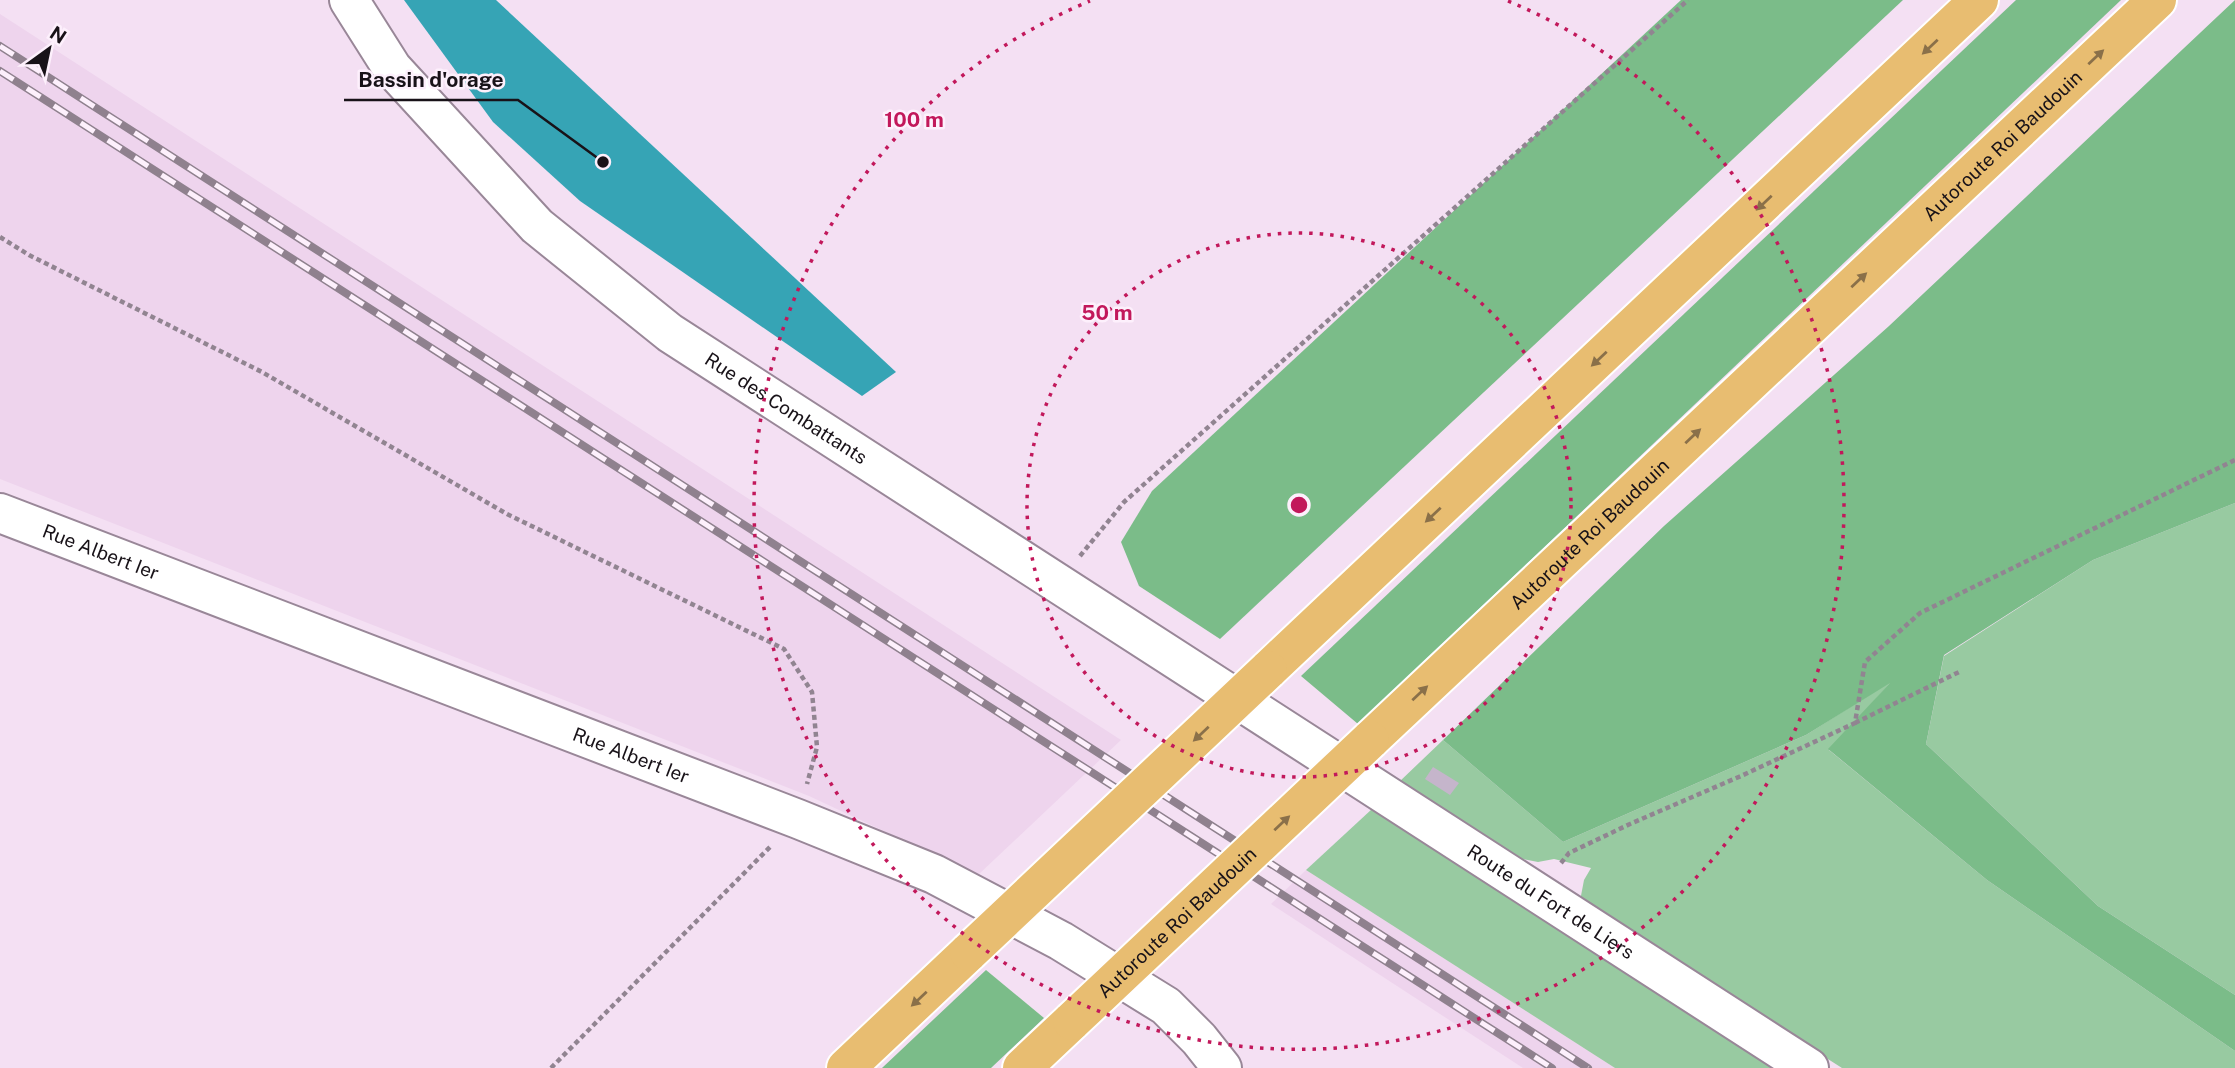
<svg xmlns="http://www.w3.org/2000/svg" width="2235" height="1068" viewBox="0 0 2235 1068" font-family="'Public Sans',sans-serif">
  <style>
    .built { fill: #eed4ed }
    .green { fill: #98caa1 }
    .forest { fill: #7bbc89 }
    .water { fill: #36a4b5 }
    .building { fill: #c5b5cb }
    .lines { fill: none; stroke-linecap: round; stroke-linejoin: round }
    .minor-casing { stroke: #998798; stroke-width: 42 }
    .highway-casing { stroke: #fff; stroke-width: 42 }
    .path { stroke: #918491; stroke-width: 4.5; stroke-dasharray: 5 3.5; stroke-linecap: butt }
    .minor { stroke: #fff; stroke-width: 38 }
    .highway { stroke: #e8bd71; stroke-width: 38 }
    .rail-casing { stroke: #8f818e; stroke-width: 8 }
    .rail { stroke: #fdf0fc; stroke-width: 5; stroke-dasharray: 16; stroke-linecap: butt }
    .highway-bridge-casing { stroke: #fff; stroke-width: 42; stroke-linecap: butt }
    .highway-bridge { stroke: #e8bd71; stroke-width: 38 }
    .oneway { fill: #8a7049 }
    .ring { fill: none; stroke: #c2185b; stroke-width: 3.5; stroke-dasharray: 3.5 7 }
    .labels { text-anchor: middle; stroke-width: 5; stroke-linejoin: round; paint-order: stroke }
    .street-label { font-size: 19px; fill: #181218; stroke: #fdf0fc }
    .centre { fill: #c2185b; stroke: #fdf0fc; stroke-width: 3.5 }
    .ring-label { font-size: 21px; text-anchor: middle; font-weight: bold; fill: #c2185b; stroke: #fdf0fc; stroke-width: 5; stroke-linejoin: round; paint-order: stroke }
    .leader { fill: none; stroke: #181218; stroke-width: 2.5 }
    .callout-dot { fill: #181218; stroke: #fdf0fc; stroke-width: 2.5 }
    .callout-label { font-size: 21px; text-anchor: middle; font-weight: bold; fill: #181218; stroke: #fdf0fc; stroke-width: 5; stroke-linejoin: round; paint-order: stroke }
  </style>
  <rect width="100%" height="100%" fill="#f4e0f3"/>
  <g class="built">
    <polygon points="0,14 1121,740 978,875 809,796 0,479"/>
    <polygon points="1306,870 1615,1068 1523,1068 1271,904"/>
  </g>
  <g class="green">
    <polygon points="2235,503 2235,995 2098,906 1926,744 1944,656 2093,560"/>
    <polygon points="1893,680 1829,750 1987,880 2235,1051 2235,1068 1842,1068 1580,901 1584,880 1591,868 1554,859 1538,862 1517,858 1398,783 1443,740 1563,842 1806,735"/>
    <polygon points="1372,809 1775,1068 1615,1068 1306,870"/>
  </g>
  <g class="forest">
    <polygon points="1681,0 1903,0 1220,639 1139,586 1121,542 1152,491"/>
    <polygon points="2016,0 2121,0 1358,724 1301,676"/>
    <polygon points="2235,0 2235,503 2093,560 1944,655 1926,744 2098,906 2235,995 2235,1051 1987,880 1828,749 1890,683 1806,735 1563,842 1443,740 1664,526 1889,326"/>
    <polygon points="986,970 1044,1018 991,1068 882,1068"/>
  </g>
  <polygon class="water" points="404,0 496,0 896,372 862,396 580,201 493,122"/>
  <polygon class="building" points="1433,767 1459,783 1450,795 1425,779"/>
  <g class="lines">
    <g class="minor-casing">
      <g id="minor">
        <path id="s1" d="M349,0L392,68L537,226L670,333L1809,1068"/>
        <path id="s2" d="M0,513L798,819L934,874L1061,941L1166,1006L1199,1039L1222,1068"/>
      </g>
    </g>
    <g class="highway-casing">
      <g id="highway">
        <polyline points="1268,670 1979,0"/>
        <path id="s3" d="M1370,740L2157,0"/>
        <polyline points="846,1068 969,952"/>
        <polyline points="1022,1068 1072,1021"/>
      </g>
    </g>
    <g class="path">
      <polyline points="0,237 29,255 262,372 507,514 784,649 812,692 817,747 807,784"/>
      <polyline points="1080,556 1124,502 1688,0"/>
      <polyline points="1855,723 1959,672"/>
      <polyline points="1561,863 1569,853 1630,824 1741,776 1855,723 1865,662 1920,613 2235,460"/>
      <polyline points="551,1068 770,847"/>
    </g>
    <use href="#minor" class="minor"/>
    <use href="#highway" class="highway"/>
    <g class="rail-casing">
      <g id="rail">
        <polyline points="0,46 1588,1068"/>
        <polyline points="0,71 1552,1068"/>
      </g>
    </g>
    <use href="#rail" class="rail"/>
    <g class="highway-bridge-casing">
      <g id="highway-bridge">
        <polyline points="969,952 1268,670"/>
        <path id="s4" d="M1072,1021L1370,740"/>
      </g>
    </g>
    <use href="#highway-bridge" class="highway-bridge"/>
  </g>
  <defs><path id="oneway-solid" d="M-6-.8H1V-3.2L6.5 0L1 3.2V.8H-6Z" transform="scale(1.75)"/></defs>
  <g class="oneway">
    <use href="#oneway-solid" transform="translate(1930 47) rotate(137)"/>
    <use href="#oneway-solid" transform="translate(2096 57) rotate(-43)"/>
    <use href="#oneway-solid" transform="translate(1764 203) rotate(137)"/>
    <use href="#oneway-solid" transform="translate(1859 280) rotate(-43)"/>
    <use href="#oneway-solid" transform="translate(1599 359) rotate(137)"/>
    <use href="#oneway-solid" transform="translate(1693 436) rotate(-43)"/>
    <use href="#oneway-solid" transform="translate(1433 515) rotate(137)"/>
    <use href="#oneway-solid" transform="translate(1420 693) rotate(-43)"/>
    <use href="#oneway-solid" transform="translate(1201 734) rotate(137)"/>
    <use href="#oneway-solid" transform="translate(1282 823) rotate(-43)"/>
    <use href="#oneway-solid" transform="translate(919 999) rotate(137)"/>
  </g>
  <g class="ring">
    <circle cx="1299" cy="505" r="272"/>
    <path d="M1508 1A545 545 0 1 1 1090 1"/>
  </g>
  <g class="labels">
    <g class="street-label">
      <text dy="7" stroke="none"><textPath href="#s3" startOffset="868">Autoroute Roi Baudouin</textPath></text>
      <text dy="7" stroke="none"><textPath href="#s1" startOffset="604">Rue des Combattants</textPath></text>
      <text dy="7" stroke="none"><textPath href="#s3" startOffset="301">Autoroute Roi Baudouin</textPath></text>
      <text dy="7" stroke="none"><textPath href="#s2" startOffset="108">Rue Albert Ier</textPath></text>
      <text dy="7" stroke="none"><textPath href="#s2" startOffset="676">Rue Albert Ier</textPath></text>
      <text dy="7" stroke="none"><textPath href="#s1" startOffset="1514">Route du Fort de Liers</textPath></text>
      <text dy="7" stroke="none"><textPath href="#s4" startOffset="144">Autoroute Roi Baudouin</textPath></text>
    </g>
  </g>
  <circle cx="1299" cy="505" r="10" class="centre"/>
  <g class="ring-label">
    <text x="914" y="127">100 m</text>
    <text x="1107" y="320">50 m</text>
  </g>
  <path class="leader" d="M603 162L518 100H344"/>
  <circle class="callout-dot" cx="603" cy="162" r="7"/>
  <g class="callout-label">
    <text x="431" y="87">Bassin d'orage</text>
  </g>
  <g transform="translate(49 49) rotate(33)" stroke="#fdf0fc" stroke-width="5" paint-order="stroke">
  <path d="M0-5L12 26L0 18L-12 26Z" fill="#181218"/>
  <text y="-10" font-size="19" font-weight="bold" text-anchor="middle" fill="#181218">N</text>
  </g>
</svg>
